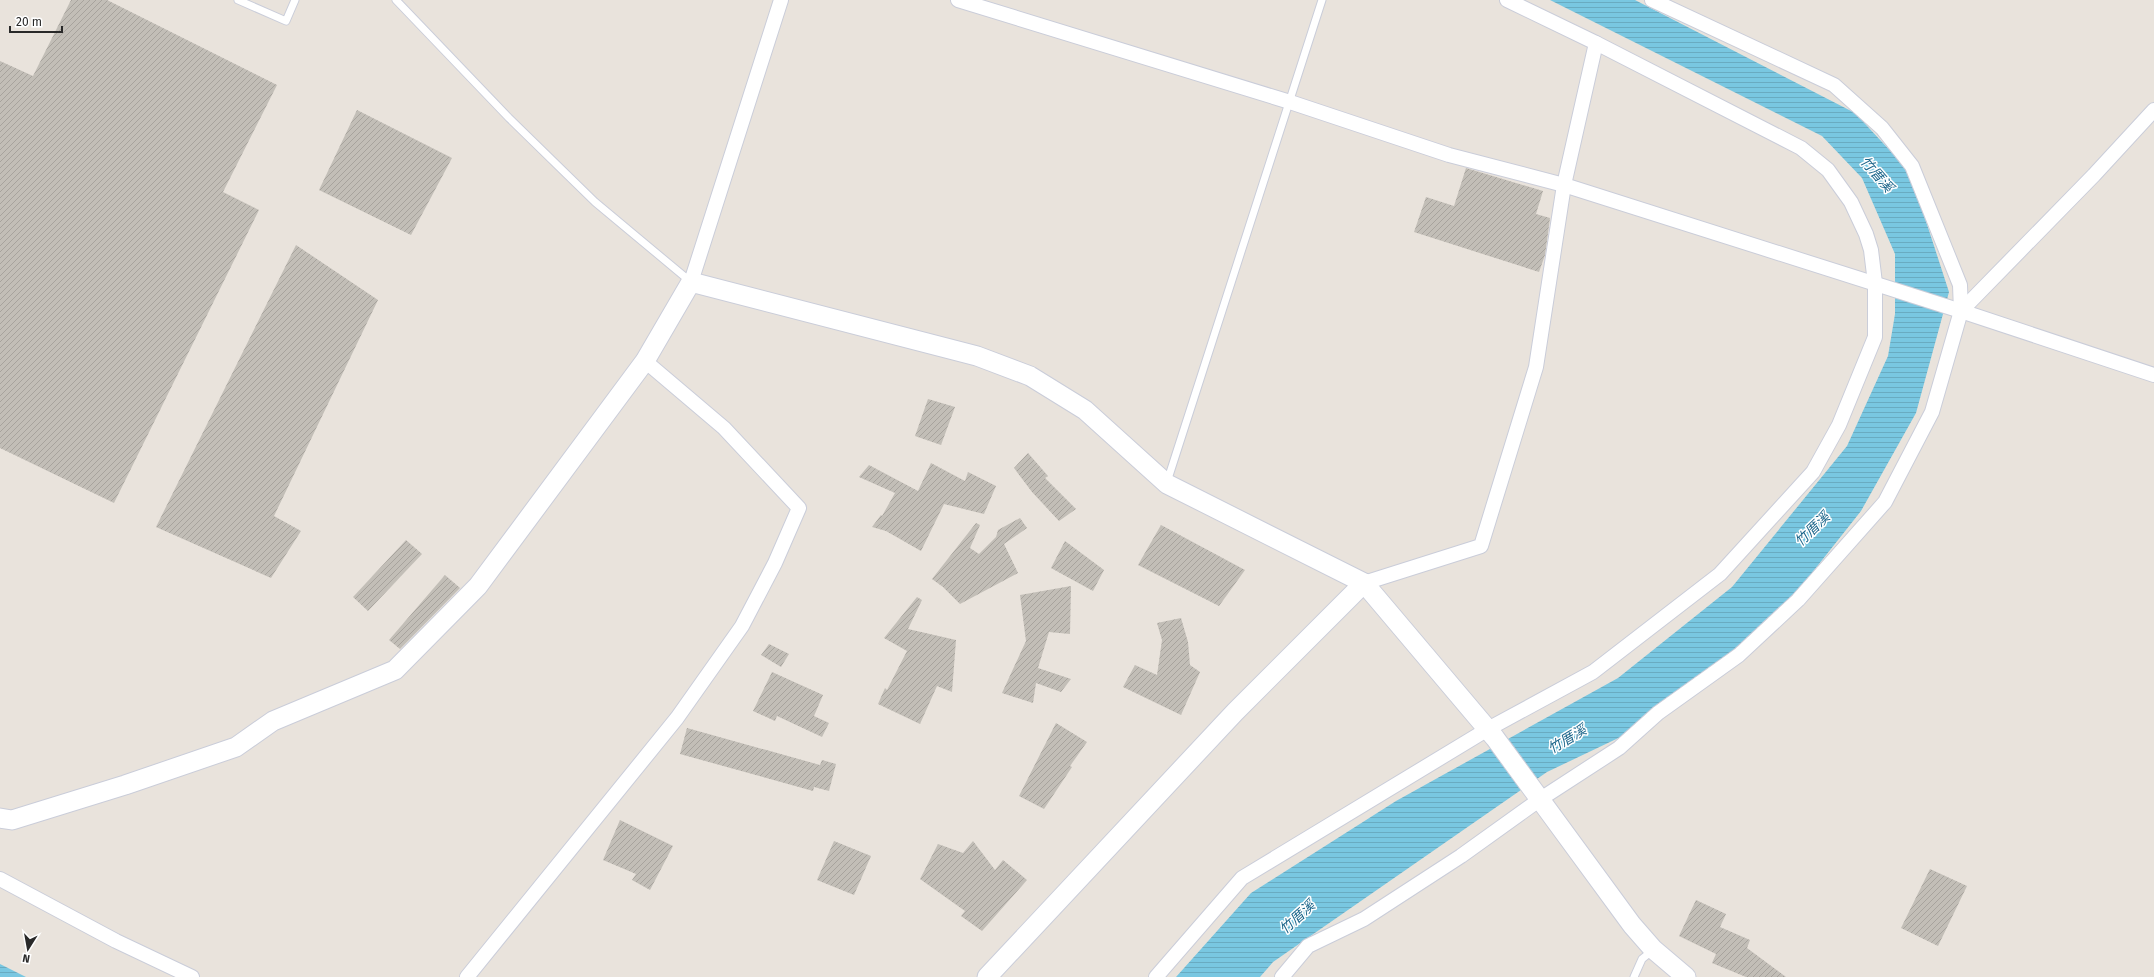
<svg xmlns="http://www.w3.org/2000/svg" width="2154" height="977" viewBox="0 0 2154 977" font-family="'Fira Sans','Noto Sans TC',sans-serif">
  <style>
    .water { fill: url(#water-rules) }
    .building { fill: url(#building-hatch) }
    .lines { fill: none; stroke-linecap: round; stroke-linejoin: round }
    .lane-casing { stroke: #cacdd9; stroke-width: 9 }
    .street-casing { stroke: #cacdd9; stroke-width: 16 }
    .secondary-casing { stroke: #cacdd9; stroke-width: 21 }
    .lane { stroke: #fff; stroke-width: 7 }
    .street { stroke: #fff; stroke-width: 14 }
    .secondary { stroke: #fff; stroke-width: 19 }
    .labels { text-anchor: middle; stroke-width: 3; stroke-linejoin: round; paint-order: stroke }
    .water-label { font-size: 14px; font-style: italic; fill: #1b658a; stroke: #fff }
  </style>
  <defs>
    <pattern id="water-rules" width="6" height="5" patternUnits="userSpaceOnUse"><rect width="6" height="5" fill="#79c7e1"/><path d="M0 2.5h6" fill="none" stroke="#69abc1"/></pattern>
    <pattern id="building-hatch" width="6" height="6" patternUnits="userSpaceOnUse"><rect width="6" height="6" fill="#c2beb7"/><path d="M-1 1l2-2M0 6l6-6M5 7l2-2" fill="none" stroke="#a7a39d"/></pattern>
  </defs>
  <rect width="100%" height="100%" fill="#e9e3dc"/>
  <g class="water">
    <polygon points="1550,0 1635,0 1855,113 1910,172 1949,292 1916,413 1861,511 1781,612 1721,663 1631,732 1547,772 1273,962 1260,977 1176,977 1251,893 1396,801 1618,678 1732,587 1847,446 1888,356 1895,314 1895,254 1862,178 1822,136"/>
    <polygon points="0,964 26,977 0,977"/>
  </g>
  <g class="building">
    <polygon points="71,0 107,0 277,85 223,192 259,210 114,503 0,448 0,61 33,76"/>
    <polygon points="357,110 452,158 411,235 319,190"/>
    <polygon points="1466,168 1543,191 1536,214 1550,218 1545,255 1539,272 1414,232 1426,197 1454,206"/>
    <polygon points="296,245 378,300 274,516 301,531 271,578 156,527"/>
    <polygon points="928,399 955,407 941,445 915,436"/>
    <polygon points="1028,453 1048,476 1045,478 1076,509 1059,521 1032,492 1014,468"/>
    <polygon points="931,463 965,481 968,472 996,486 984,514 944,504 921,551 886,531 872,527 881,515 882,516 895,493 859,477 869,465 918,491"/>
    <polygon points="1020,518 1027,528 1004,544 1018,573 960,604 943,587 932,579 976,523 980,525 970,548 979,554 996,537 998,530"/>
    <polygon points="1161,525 1245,570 1219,606 1138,565"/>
    <polygon points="406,540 422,554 368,611 353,597"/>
    <polygon points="1065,541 1104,570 1093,591 1051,568"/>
    <polygon points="445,575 460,588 400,649 389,640"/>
    <polygon points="1071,586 1070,634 1049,632 1038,668 1071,679 1061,692 1036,683 1033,703 1002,693 1026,641 1020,595"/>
    <polygon points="917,597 922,600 908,629 956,640 952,692 937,686 920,724 878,704 885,688 887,690 907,651 884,638"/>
    <polygon points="1181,618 1188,642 1190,665 1200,672 1181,715 1123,687 1135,665 1157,675 1162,640 1157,623"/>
    <polygon points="769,644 789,654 781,667 761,655"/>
    <polygon points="772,672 823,695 814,716 829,723 822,737 777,716 775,721 753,711"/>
    <polygon points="1056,723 1087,742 1070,766 1072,767 1044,809 1019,796"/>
    <polygon points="687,728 820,765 822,760 836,764 829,791 814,787 813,791 680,754"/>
    <polygon points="620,820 673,846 650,890 632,880 636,874 603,860"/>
    <polygon points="834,841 871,856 854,895 817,880"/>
    <polygon points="973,841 995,870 1003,860 1027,880 982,931 961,916 965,911 920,879 938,844 963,853"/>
    <polygon points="1930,869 1967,886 1938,946 1901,928"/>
    <polygon points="1696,900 1726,914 1720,927 1750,940 1747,948 1786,977 1746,977 1712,963 1716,954 1679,936"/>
  </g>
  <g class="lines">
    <g class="lane-casing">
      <g id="lane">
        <polyline points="238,0 286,21 295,0"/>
        <polyline points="396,0 509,118 595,202 691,282"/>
        <polyline points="1167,482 1322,0"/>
        <polyline points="1634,977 1642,959 1653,950"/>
      </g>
    </g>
    <g class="street-casing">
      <g id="street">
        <polyline points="958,0 1290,102 1449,155 1564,185 1961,311 2154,375"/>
        <polyline points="691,282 781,0"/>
        <polyline points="1961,311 2094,175 2154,110"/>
        <polyline points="1364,583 1481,546 1536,367 1564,185 1596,43"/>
        <polyline points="0,879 116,941 192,977"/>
        <polyline points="467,977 677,718 742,626 775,563 799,508 724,428 645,361"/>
        <polyline points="1156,977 1242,878 1488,729 1593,672 1720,574 1813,472 1839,425 1875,337 1875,283 1871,250 1866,234 1851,202 1828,170 1801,148 1596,43 1507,0"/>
        <polyline points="1282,977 1308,946 1364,919 1461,856 1539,800 1619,748 1658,713 1739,655 1798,600 1885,502 1932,412 1961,311 1960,285 1912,166 1882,128 1834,85 1652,0"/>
      </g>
    </g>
    <g class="secondary-casing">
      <g id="secondary">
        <polyline points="0,818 12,820 125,785 236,747 273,721 395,670 478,586 645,361 691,282 977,356 1030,376 1085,410 1167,484 1364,583 1495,738 1632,925 1653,949 1686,977"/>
        <polyline points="987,977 1235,712 1364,583"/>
      </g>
    </g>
    <use href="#lane" class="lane"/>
    <use href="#street" class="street"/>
    <use href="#secondary" class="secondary"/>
  </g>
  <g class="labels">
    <g class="water-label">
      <text transform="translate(1877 174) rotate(49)" y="5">竹厝溪</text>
      <text transform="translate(1812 529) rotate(-44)" y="5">竹厝溪</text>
      <text transform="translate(1567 739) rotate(-31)" y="5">竹厝溪</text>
      <text transform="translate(1297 917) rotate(-42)" y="5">竹厝溪</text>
    </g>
  </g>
  <g transform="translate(28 949) rotate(191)" stroke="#ffffff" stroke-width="3" paint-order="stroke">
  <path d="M0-3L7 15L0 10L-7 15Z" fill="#292929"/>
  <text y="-6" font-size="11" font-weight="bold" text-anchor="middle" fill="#292929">N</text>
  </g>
  <path d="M10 26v6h52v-6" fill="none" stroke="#292929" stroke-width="2"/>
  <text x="16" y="26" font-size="12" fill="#292929" stroke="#ffffff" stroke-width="3" paint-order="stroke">20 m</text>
</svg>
